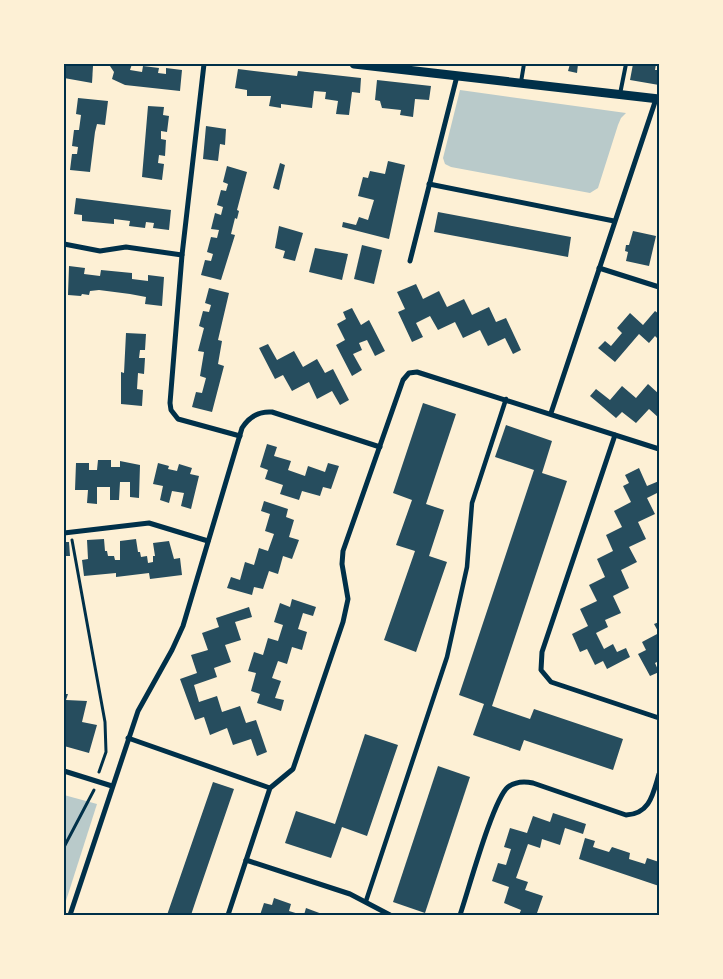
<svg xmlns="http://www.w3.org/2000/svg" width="723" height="979" viewBox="0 0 723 979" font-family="'Work Sans',sans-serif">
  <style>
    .green { fill: #b9caca }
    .building { fill: #264d5e }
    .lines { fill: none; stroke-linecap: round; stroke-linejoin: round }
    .path { stroke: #003049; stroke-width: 3 }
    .service { stroke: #003049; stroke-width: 4 }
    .pedestrian { stroke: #003049; stroke-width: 4.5 }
    .minor { stroke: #003049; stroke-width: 5 }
    .tertiary { stroke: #003049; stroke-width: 9 }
    .neatline { fill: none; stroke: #003049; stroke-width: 2 }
  </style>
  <rect width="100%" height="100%" fill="#fdf0d5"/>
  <g class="green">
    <polygon points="460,90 626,113 621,118 618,125 598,188 590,193 451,167 445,164 443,158"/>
    <polygon points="64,795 97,804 64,907"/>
  </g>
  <g class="building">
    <polygon points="64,64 93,66 92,83 64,78"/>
    <polygon points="104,64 132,64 130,70 142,72 143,66 159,68 158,73 166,74 166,68 182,70 180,91 125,85 112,79 114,72 110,66"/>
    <polygon points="570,64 578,64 577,73 568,71"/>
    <polygon points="633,64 656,64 655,70 659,70 659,85 630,80"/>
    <polygon points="238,69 297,76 298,71 361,78 360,93 352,92 349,115 336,114 338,101 325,99 326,92 314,91 312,108 281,104 281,108 269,106 271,96 247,96 247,90 235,88"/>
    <polygon points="377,80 431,86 429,100 415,99 413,117 400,115 401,110 382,108 380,101 375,100"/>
    <polygon points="78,98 108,101 105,125 97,124 95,132 90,172 70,170 72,154 77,154 78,147 72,146 74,130 79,130 81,115 76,114"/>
    <polygon points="148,106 164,107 163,115 169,116 167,132 161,131 161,139 166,140 165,156 159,155 158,163 164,164 162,180 142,177"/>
    <polygon points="206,126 226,129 225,145 220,144 218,161 203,159"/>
    <polygon points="388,161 405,165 389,239 342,227 343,222 356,225 359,217 368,220 374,200 358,196 363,177 368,178 370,171 385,174"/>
    <polygon points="280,163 285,165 279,190 273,188"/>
    <polygon points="227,166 247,172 237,210 239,211 237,219 235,218 231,234 235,235 221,280 201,275 205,260 211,261 213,254 207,252 211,237 217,238 219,230 211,229 215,213 221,215 223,207 217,205 221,190 226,191 228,184 223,182"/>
    <polygon points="76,198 171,210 169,230 153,228 154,223 146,222 145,228 129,226 130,221 114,219 114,224 82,221 82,215 74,214"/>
    <polygon points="438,212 571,237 568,257 434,232"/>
    <polygon points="279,226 303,233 295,261 283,258 285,251 275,248"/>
    <polygon points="633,231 656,236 649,266 626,261 628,252 625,251 626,245 629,245"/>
    <polygon points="362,245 382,250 374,284 354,279"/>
    <polygon points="315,248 348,254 342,280 309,272"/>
    <polygon points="69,266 85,268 84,274 100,276 101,270 132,273 132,279 148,281 148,275 164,277 162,306 145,304 146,297 130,294 99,290 90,291 89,295 82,294 81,296 68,295"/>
    <polygon points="416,284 423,299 439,291 447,307 464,299 472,315 489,307 496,322 506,318 521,350 513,354 505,338 488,346 480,330 463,338 455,322 438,330 430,316 416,323 423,337 412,342 398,312 405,309 397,292"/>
    <polygon points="209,288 229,293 218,340 222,341 218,364 224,366 212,412 192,407 196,392 202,393 206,378 200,376 204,352 198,351 204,328 199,326 203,311 209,312 211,305 205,303"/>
    <polygon points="352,308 361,325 369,320 385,351 375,356 367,340 359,343 362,350 353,354 362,370 352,376 336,345 345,340 337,324 346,319 343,312"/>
    <polygon points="655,311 659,314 659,340 655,336 649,343 639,334 615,362 598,348 605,341 611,346 622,333 617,328 630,313 643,325"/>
    <polygon points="126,333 146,334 145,350 140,350 139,358 145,358 144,374 138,373 137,389 143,390 142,406 121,404 121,372 124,373"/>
    <polygon points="268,344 277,360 294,351 303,367 317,359 325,373 333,369 349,400 340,405 332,391 317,399 309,382 292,391 283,375 275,379 259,348"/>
    <polygon points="648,384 659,394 659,418 649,409 636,423 622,412 616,418 590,396 596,389 610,400 622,386 636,398"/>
    <polygon points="423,403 456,414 426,504 444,510 429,556 447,562 416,652 384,640 415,551 396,545 412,500 393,493"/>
    <polygon points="506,425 552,441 542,473 567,481 492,706 530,719 534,709 623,739 613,770 524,740 520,751 473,735 484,704 459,695 534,470 495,457"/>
    <polygon points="267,444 277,447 274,456 291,461 288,470 305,476 308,466 325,472 328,463 339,466 331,489 323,487 320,496 302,491 299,500 280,494 283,485 265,479 268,470 260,467"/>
    <polygon points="98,460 111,460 111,467 120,467 120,461 140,465 139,498 130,497 130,482 120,482 119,500 110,500 110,487 97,487 97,504 87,503 88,490 75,490 76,463 89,463 89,470 97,470"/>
    <polygon points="158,463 169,466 168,469 177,471 179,464 192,468 190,474 199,476 191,509 181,506 184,493 172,491 169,503 160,500 163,486 153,484"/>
    <polygon points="639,468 647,486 659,481 659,492 647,498 655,514 638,522 646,539 629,547 637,562 621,570 629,588 613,596 621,613 605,620 608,627 596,633 604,649 613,644 617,652 626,648 630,657 607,669 603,661 595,665 587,649 580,652 572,634 588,626 580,609 597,601 589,585 605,577 597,559 613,551 606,535 622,527 614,511 631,502 623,486 629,483 625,475"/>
    <polygon points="264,501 288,509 286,517 294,520 289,537 299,540 292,559 283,556 278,574 269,571 263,589 254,587 252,595 227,588 231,577 240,580 245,562 254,565 259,548 268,551 274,534 265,531 270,514 261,511"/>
    <polygon points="104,539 105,551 107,551 108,556 114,556 115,560 120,560 120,541 136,539 138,552 140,552 141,557 147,556 148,563 153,562 153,556 155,556 153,543 169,541 174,559 180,558 182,575 150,579 149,573 116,577 116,573 84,576 82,560 88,559 87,540"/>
    <polygon points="64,542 69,542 70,556 64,556"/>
    <polygon points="292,599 316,607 313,616 303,613 298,629 307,632 302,650 292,647 287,664 278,661 272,678 281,681 275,698 284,700 281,711 257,703 260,694 251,691 256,673 248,671 254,652 263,655 268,638 278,641 283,625 274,622 280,603 290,607"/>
    <polygon points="249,607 252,617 235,622 241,640 225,645 231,662 214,668 217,677 194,685 199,702 217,696 222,712 240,706 246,723 256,720 267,752 257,756 251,739 233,745 227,728 210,735 204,717 195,720 180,679 197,673 191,655 208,650 202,633 219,627 216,618"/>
    <polygon points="659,622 659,661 655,663 659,672 650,676 638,654 646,650 642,642 659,633 654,624"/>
    <polygon points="64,694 68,694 66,700 87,701 82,722 97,725 89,753 64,746"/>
    <polygon points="365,734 398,745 367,836 342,827 331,858 285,843 296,811 335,824"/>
    <polygon points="438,766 470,777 425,913 393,902"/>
    <polygon points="213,782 234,789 197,897 191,915 167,915"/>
    <polygon points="553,813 586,824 583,834 565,828 560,845 542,839 540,848 528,844 516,878 528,882 525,890 543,896 537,913 541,915 519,915 521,910 504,903 509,887 492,881 498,863 506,865 511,849 504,847 510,828 527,833 533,816 550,822"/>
    <polygon points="585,838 595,841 593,847 609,852 612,847 630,853 629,859 645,864 647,858 659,862 659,886 579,859"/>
    <polygon points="274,898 291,904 289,911 302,915 260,915 264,903 272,905"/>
    <polygon points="306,908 322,914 322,915 304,915"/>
  </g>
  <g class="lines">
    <g class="path">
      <polyline points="72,540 105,722 106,752 99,772"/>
      <polyline points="64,847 94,790"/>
    </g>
    <g class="service">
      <polyline points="521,82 524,64"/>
      <polyline points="620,94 626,64"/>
    </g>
    <polyline class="pedestrian" points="366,901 447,657 467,567 472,503 506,399"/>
    <g class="minor">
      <polyline points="204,64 182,255 170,403 171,410 178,419 240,436"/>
      <polyline points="429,184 614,221"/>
      <polyline points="64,244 100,251 126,247 182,255"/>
      <polyline points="410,261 457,76"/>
      <polyline points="599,268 659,287"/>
      <polyline points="551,413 656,99"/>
      <polyline points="615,435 542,652 541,670 551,682 659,718"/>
      <polyline points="64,533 149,523 208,541"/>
      <polyline points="128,738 270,788"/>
      <polyline points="64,771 112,786"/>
      <polyline points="246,860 350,894 390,915"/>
      <path d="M70,915L138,711L172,650L183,626L242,428C249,417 259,411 272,412L380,447"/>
      <polyline points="228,915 270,788 293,769 343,622 348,599 342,564 343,551 403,380 409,373 417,372 659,449"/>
      <path d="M460,915C468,892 493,799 508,787C516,781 524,781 533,783L626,815C650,814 653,794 659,774"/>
    </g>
    <polyline class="tertiary" points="354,64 659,99"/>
  </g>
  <rect width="723" height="979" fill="none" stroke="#fdf0d5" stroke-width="130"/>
  <rect x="65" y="65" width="593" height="849" class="neatline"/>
</svg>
